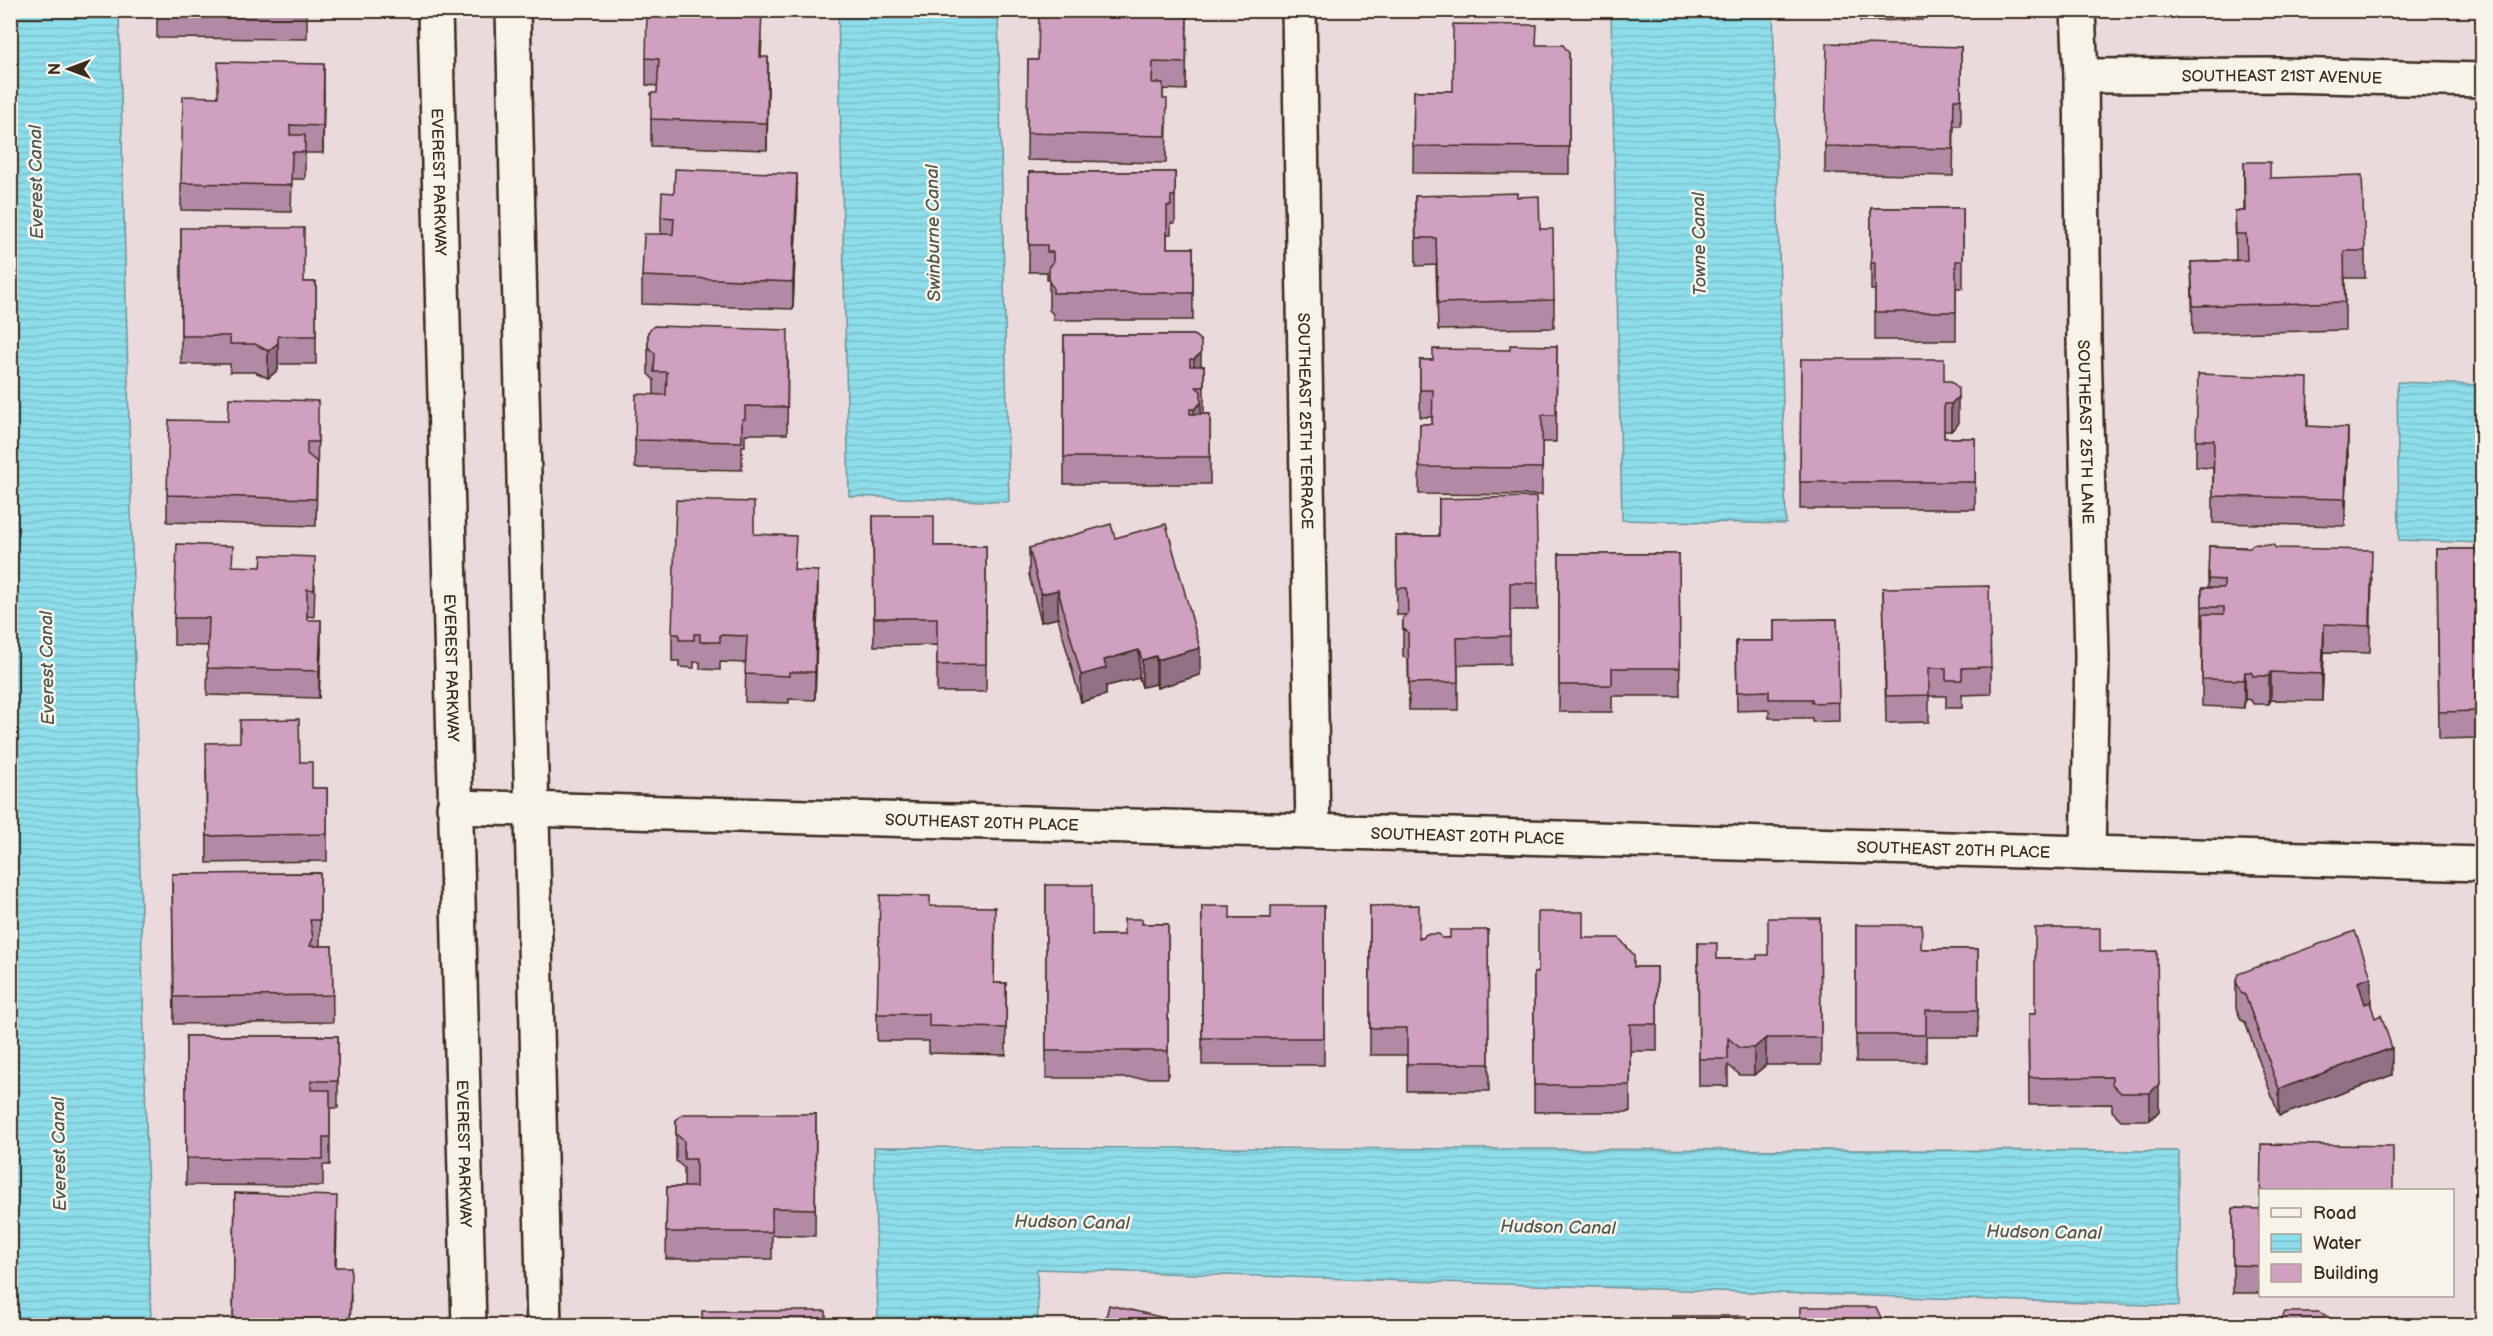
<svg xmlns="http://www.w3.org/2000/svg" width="2493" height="1336" viewBox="0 0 2493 1336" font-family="'Balsamiq Sans',sans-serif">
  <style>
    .water { fill: url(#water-rules); stroke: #6d9599; stroke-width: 1.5 }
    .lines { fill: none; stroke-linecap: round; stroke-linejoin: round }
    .street-casing { stroke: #3b2a1e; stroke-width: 38 }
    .secondary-casing { stroke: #3b2a1e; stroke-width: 38 }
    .street { stroke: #f7f3e8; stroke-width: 33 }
    .secondary { stroke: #f7f3e8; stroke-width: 33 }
    .wall { fill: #b38aa5; stroke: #3b2a1e; stroke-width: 1.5 }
    .shaded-wall { fill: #927086; stroke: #3b2a1e; stroke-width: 1.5 }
    .building { fill: #d0a0c0; stroke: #3b2a1e; stroke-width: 1.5 }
    .labels { text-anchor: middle; stroke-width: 5; stroke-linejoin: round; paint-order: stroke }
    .street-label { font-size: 16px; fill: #3b2a1e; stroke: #f7f3e8 }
    .water-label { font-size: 18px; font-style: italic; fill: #505751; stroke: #f7f3e8 }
  </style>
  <defs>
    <pattern id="water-rules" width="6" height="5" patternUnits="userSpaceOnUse" patternTransform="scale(1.5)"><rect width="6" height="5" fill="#8eddeb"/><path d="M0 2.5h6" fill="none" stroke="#7bbec9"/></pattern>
  </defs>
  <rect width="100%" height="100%" fill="#ebdadc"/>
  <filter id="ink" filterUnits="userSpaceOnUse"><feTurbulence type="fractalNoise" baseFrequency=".0167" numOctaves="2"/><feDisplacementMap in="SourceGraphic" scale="12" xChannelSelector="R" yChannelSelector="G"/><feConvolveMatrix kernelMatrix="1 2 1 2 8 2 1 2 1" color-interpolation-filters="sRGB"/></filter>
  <g filter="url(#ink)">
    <g class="water">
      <polygon points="10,11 119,11 151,1325 11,1325"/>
      <polygon points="838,11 998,11 1009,502 849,496"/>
      <polygon points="1611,11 1773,11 1786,524 1622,520"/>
      <polygon points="2397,382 2482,385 2482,543 2399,540"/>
      <polygon points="874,1147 2179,1151 2179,1306 1037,1269 1038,1325 878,1325"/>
    </g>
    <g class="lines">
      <g class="street-casing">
        <g id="street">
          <path id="s1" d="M1299,10L1313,831"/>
          <path id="s2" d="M2078,10L2081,76L2084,341L2092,656L2088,853"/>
          <path id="s3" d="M2081,76L2282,75L2482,80"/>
          <path id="s4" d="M454,807L2482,864"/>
        </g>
      </g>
      <g class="secondary-casing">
        <g id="secondary">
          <path id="s5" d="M435,10L469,1326"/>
          <polyline points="513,10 544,1326"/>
        </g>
      </g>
      <use href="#street" class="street"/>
      <use href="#secondary" class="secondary"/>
    </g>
    <g class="wall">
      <polygon points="157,10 307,10 307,39 157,38"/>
      <polygon points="1860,10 1922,10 1922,20 1860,21"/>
      <polygon points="1187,14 1186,90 1163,89 1163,99 1167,126 1166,163 1027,160 1028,60 1038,60"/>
      <polygon points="762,36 761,57 768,84 767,150 651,146 651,119 657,93 658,86 646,85 646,58"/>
      <polygon points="1537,45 1569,53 1569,174 1413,173 1414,91 1453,91"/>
      <polygon points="1961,47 1961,126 1954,126 1953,176 1825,173 1825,146"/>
      <polygon points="324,91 323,153 305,153 305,179 292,179 291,212 181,210 181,183 218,97"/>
      <polygon points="2244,162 2365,251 2365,278 2345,278 2345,330 2193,334 2191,262 2236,260 2235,211 2244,211"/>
      <polygon points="1029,172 1175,172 1175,223 1171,223 1171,234 1167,234 1167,248 1193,248 1193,320 1053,320 1053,314 1049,310 1049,280 1047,280 1047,272 1029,272"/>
      <polygon points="1415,196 1517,197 1540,229 1554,300 1554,328 1438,330 1436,265 1416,266"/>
      <polygon points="797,201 793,309 642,304 642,276 661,234 661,217"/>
      <polygon points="1871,208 1963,208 1963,288 1956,288 1956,340 1875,340 1875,290 1871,290"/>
      <polygon points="181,228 304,282 316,282 316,364 278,364 278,370 268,378 255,372 230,372 230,364 181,364"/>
      <polygon points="648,332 788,357 787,434 745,434 745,446 742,446 742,470 635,468 635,440 654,395 654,380 648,374"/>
      <polygon points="1064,335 1194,335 1201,366 1204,366 1204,414 1210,414 1210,484 1064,484"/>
      <polygon points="1557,346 1556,442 1542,442 1542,495 1419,494 1420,424 1432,424 1432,417 1420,417 1420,360 1433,360 1510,350"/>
      <polygon points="1801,359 1944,381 1958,424 1951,431 1944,431 1944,438 1975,438 1975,509 1800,509"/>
      <polygon points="2308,405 2308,426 2348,455 2345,526 2213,523 2213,468 2196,467 2196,440"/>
      <polygon points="318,428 316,526 167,522 167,495"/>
      <polygon points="1439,499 1538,583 1538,610 1510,610 1510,664 1458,665 1458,710 1409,710 1408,660 1403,656 1403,618 1407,615 1397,615 1396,536 1439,536"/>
      <polygon points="873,516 934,546 986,546 986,692 937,692 937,645 874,646"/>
      <polygon points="754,534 796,570 818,598 815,700 789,699 789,703 745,702 746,663 720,662 720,670 700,669 700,662 694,662 694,668 679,667 679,661 672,661 672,634"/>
      <polygon points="1115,538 1200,675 1157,688 1156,684 1142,687 1139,678 1106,686 1106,695 1081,702 1058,618 1041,622 1029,575 1029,548"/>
      <polygon points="2209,546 2276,548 2372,578 2370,653 2324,652 2322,701 2271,700 2269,704 2253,704 2251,700 2245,699 2244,708 2202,706 2202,588 2208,588"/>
      <polygon points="2437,549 2482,549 2482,697 2479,698 2479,738 2439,739"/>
      <polygon points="1559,554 1679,554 1680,696 1612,696 1612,712 1559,712"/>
      <polygon points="233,566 315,584 314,617 307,616 307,620 321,648 319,698 207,695 208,646 174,645 174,618"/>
      <polygon points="1883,588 1991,667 1991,694 1962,695 1962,708 1946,708 1946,696 1929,696 1929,722 1886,723"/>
      <polygon points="1837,619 1839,721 1812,722 1812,718 1769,718 1769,710 1737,711 1736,641 1774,641 1774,620"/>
      <polygon points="300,762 312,788 327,788 327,861 207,863 206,770"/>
      <polygon points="320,873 320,946 332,946 333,1022 174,1024 172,874"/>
      <polygon points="1046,885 1092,935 1124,935 1142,924 1168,924 1168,1078 1046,1078"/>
      <polygon points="930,906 995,934 994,983 1006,983 1006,1055 929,1053 929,1041 877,1041 877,1014"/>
      <polygon points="1202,906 1230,918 1271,918 1324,906 1324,1065 1202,1065"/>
      <polygon points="1370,906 1419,938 1450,938 1488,930 1489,1091 1407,1091 1407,1055 1370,1055"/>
      <polygon points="1820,918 1821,1065 1766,1065 1754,1075 1740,1075 1728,1065 1728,1086 1699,1086 1698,943 1717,959 1757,959 1768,955"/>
      <polygon points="1856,925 1922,949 1978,949 1978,1037 1926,1037 1926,1062 1856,1062"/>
      <polygon points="1583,938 1634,967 1657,967 1657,1051 1630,1051 1630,1112 1534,1112 1534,973 1538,973"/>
      <polygon points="2100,952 2159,1111 2150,1120 2121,1120 2112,1111 2112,1104 2029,1105 2028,1014 2035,1014"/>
      <polygon points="2236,981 2371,1004 2370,1004 2392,1075 2279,1116 2245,1022 2241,1020 2236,1008"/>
      <polygon points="186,1036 338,1036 338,1108 330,1108 330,1165 323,1165 323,1186 186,1185"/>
      <polygon points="816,1114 815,1236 772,1235 772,1259 666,1259 667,1187 684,1187 684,1168 676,1161 676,1120"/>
      <polygon points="2260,1191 2260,1293 2233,1293 2233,1208 2260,1209"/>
      <polygon points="235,1193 337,1223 336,1267 351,1295 350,1326 233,1326"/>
    </g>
    <g class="shaded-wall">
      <polygon points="768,57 768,84 767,150 767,123"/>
      <polygon points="324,64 324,91 323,153 323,126"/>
      <polygon points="797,174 797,201 793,309 793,282"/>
      <polygon points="278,343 278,370 268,378 268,351"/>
      <polygon points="1201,353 1201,380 1194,386 1194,359"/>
      <polygon points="1958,397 1958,424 1951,431 1951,404"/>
      <polygon points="1201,403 1201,430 1194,436 1194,409"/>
      <polygon points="2348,428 2348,455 2345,526 2345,499"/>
      <polygon points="818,571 818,598 815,700 815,672"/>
      <polygon points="1058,590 1058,618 1041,622 1041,594"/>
      <polygon points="321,620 321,648 319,698 319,671"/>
      <polygon points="2324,624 2324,652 2322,701 2322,674"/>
      <polygon points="1200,648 1200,675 1157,688 1157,660"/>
      <polygon points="1139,650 1139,678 1106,686 1106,695 1081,702 1081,675 1104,660"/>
      <polygon points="1156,656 1156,684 1142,687 1142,660"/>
      <polygon points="2245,672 2245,699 2244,708 2244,680"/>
      <polygon points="2271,672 2271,700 2269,704 2269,676"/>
      <polygon points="2371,977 2371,1004 2358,1009 2358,982"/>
      <polygon points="1766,1038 1766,1065 1754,1075 1754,1048"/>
      <polygon points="2392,1048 2392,1075 2279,1116 2279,1089"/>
      <polygon points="2159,1084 2159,1111 2150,1120 2150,1093"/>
    </g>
    <g class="building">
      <polygon points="157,10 307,10 307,12 157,11"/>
      <polygon points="647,10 762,10 760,57 768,57 767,123 651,119 651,93 657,93 659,59 646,58"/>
      <polygon points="1039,11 1187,14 1186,63 1153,62 1152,83 1163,83 1163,99 1167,99 1166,136 1027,133 1028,60 1038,60"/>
      <polygon points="1453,24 1537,25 1536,45 1563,45 1569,53 1569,147 1413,146 1414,91 1453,91"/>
      <polygon points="1827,43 1961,47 1961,99 1954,99 1953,149 1825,146"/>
      <polygon points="218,62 324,64 323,126 290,125 290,135 305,135 305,152 292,152 291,185 181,183 183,96 218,97"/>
      <polygon points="2244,162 2270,162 2270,178 2362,175 2365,251 2344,251 2345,302 2193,306 2191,262 2247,260 2246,234 2236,234 2235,211 2245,211"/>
      <polygon points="675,169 797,174 793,282 642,276 644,234 673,234 674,218 661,217 662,192 674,193"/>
      <polygon points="1029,172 1175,172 1175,196 1171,196 1171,206 1167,206 1167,248 1193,248 1193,293 1053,293 1053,287 1049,282 1049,266 1053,262 1053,252 1047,252 1047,245 1029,245"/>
      <polygon points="1517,193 1517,197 1539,196 1540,229 1553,229 1554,300 1438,303 1436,238 1416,238 1415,196"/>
      <polygon points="1871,208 1963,208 1963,261 1956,261 1956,312 1875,312 1875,263 1871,263"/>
      <polygon points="181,228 304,228 304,282 316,282 316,336 278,336 278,343 268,351 255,344 230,344 230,336 181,336"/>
      <polygon points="654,326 788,330 787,407 745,406 745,419 742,419 742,442 635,440 636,394 666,395 667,372 654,372 655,354 648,347 648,332"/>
      <polygon points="1064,335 1194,335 1201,341 1201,353 1194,359 1190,359 1190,366 1204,366 1204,387 1196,387 1201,391 1201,403 1194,409 1190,409 1190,414 1210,414 1210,457 1064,457"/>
      <polygon points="1510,345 1557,346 1556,415 1542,415 1542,468 1419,467 1420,424 1432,424 1433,390 1420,390 1420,360 1433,360 1433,349 1510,350"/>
      <polygon points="1801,359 1944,359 1944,381 1951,381 1958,388 1958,397 1951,404 1944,404 1944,438 1975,438 1975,482 1800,482"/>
      <polygon points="2198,374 2308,378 2307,426 2348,428 2345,499 2213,496 2214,440 2196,440"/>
      <polygon points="229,398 318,401 318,442 307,442 307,454 317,462 316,499 167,495 169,420 228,421"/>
      <polygon points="1536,497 1538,583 1510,583 1510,636 1457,638 1458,682 1409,683 1408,632 1403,629 1403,618 1408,614 1407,588 1397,588 1396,536 1439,536 1439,499"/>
      <polygon points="676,500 754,502 754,534 796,536 794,570 818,571 815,672 789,672 789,676 745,674 747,636 720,635 720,642 700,642 700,634 694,634 694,640 679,640 679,634 672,634"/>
      <polygon points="873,516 934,516 934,546 986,546 986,664 937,665 937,618 874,618"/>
      <polygon points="1111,524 1115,538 1166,524 1200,648 1157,660 1156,656 1142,660 1139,650 1104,660 1106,668 1081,675 1058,590 1041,594 1029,548"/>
      <polygon points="177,544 233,546 232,566 261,567 262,555 315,557 314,590 307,589 307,620 321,620 319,671 207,668 209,618 174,618"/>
      <polygon points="2253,544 2273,545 2276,548 2372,550 2370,626 2324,624 2322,674 2271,672 2269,676 2253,676 2251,672 2245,672 2244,680 2202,679 2203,614 2224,614 2224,607 2202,607 2202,588 2224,588 2224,580 2208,579 2209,546 2250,548"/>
      <polygon points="2437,549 2482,549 2482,670 2479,670 2479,711 2439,712"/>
      <polygon points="1559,554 1679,554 1680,668 1612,668 1612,685 1559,685"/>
      <polygon points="1989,586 1991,667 1962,668 1962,680 1946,680 1946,668 1929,668 1929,695 1886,696 1883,588"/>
      <polygon points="1837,619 1839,702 1812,703 1812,699 1769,699 1769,691 1737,692 1736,641 1774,641 1774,620"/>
      <polygon points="299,719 300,762 312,762 312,788 327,788 327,834 207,836 206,743 240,742 240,720"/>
      <polygon points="320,873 320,920 310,920 313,938 310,946 332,946 333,995 174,997 172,874"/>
      <polygon points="1046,885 1092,885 1092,935 1124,935 1124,919 1142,919 1142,924 1168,924 1168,1051 1046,1051"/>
      <polygon points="880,895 930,896 930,906 995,907 994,983 1006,983 1006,1028 929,1026 929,1014 877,1014"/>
      <polygon points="1419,905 1419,938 1423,938 1426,934 1439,934 1442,938 1450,938 1450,930 1488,930 1489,1064 1407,1064 1407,1028 1370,1028 1370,906"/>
      <polygon points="1202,906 1230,906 1230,918 1271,918 1271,906 1324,906 1324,1038 1202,1038"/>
      <polygon points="1538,912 1583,912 1583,938 1619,938 1634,955 1634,967 1657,967 1657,1024 1630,1024 1630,1085 1534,1085 1534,973 1538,973"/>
      <polygon points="1768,918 1820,918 1821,1038 1766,1038 1754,1048 1740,1048 1728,1038 1728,1059 1699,1059 1698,943 1717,943 1717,959 1757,959 1757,955 1768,955"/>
      <polygon points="1856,925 1922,925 1921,949 1978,949 1978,1010 1926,1010 1926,1035 1856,1035"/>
      <polygon points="2035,928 2100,928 2100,952 2157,951 2159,1084 2150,1093 2121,1093 2112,1084 2112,1077 2029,1078 2028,1014 2035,1014"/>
      <polygon points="2355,931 2371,977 2358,982 2365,1004 2370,1002 2375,1018 2381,1015 2392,1048 2279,1089 2245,995 2241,993 2236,981 2238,974"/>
      <polygon points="186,1036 338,1036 338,1081 311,1081 311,1090 330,1090 330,1137 323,1137 323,1159 186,1158"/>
      <polygon points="683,1114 816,1114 815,1209 772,1208 772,1232 666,1232 667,1187 696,1187 696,1159 684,1159 684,1141 676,1134 676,1120"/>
      <polygon points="2261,1144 2393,1146 2393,1191 2260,1191 2260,1266 2233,1265 2233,1208 2260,1209"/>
      <polygon points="235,1193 337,1196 335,1267 351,1267 350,1326 233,1323"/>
      <polygon points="1109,1305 1169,1319 1168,1326 1104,1326"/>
      <polygon points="1800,1307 1876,1307 1885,1326 1800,1326"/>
      <rect x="702" y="1311" width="124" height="15"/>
      <polygon points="2285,1312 2319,1312 2345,1326 2278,1326"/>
      <rect x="1672" y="1316" width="74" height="10"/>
    </g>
  </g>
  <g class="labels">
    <g class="street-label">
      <text dy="6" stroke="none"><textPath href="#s3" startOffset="201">SOUTHEAST 21ST AVENUE</textPath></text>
      <text dy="6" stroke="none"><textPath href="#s5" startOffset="172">EVEREST PARKWAY</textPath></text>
      <text dy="6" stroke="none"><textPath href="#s1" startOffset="411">SOUTHEAST 25TH TERRACE</textPath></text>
      <text dy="6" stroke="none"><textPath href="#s2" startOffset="422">SOUTHEAST 25TH LANE</textPath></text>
      <text dy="6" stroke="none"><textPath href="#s5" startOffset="658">EVEREST PARKWAY</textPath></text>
      <text dy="6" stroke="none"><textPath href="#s4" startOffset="528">SOUTHEAST 20TH PLACE</textPath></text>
      <text dy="6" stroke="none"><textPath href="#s4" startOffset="1014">SOUTHEAST 20TH PLACE</textPath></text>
      <text dy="6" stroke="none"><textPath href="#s4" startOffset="1500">SOUTHEAST 20TH PLACE</textPath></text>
      <text dy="6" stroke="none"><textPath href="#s5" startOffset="1144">EVEREST PARKWAY</textPath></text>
    </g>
    <g class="water-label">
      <text transform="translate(36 182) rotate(-91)" y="6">Everest Canal</text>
      <text transform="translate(933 233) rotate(-91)" y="6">Swinburne Canal</text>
      <text transform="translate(1699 244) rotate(-91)" y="6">Towne Canal</text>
      <text transform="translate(47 668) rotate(-91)" y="6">Everest Canal</text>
      <text transform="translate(59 1154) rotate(-91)" y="6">Everest Canal</text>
      <text transform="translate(1072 1222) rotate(1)" y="6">Hudson Canal</text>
      <text transform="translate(1558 1227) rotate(1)" y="6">Hudson Canal</text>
      <text transform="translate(2044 1232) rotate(1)" y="6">Hudson Canal</text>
    </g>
  </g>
  <rect width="2493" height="1336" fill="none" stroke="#f7f3e8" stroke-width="36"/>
  <rect x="18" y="18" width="2457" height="1300" fill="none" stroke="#3b2a1e" stroke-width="2" filter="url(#ink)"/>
  <rect x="2259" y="1189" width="195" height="108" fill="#f7f3e8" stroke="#aca397" stroke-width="1.5"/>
  <rect x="2271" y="1208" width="30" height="9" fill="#f7f3e8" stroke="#aca397" stroke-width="1.5"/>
  <text x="2313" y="1219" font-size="18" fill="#3b2a1e">Road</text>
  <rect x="2271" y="1234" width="30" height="18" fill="url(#water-rules)" stroke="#aca397" stroke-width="1.5"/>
  <text x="2313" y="1249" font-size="18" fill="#3b2a1e">Water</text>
  <rect x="2271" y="1264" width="30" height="18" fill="#d0a0c0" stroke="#aca397" stroke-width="1.5"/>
  <text x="2313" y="1279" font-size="18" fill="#3b2a1e">Building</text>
  <g transform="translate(69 69) rotate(270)" stroke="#f7f3e8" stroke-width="4.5" paint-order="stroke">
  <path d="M0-4.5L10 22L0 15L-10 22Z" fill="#3b2a1e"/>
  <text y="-9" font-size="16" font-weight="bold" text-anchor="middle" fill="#3b2a1e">N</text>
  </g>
</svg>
